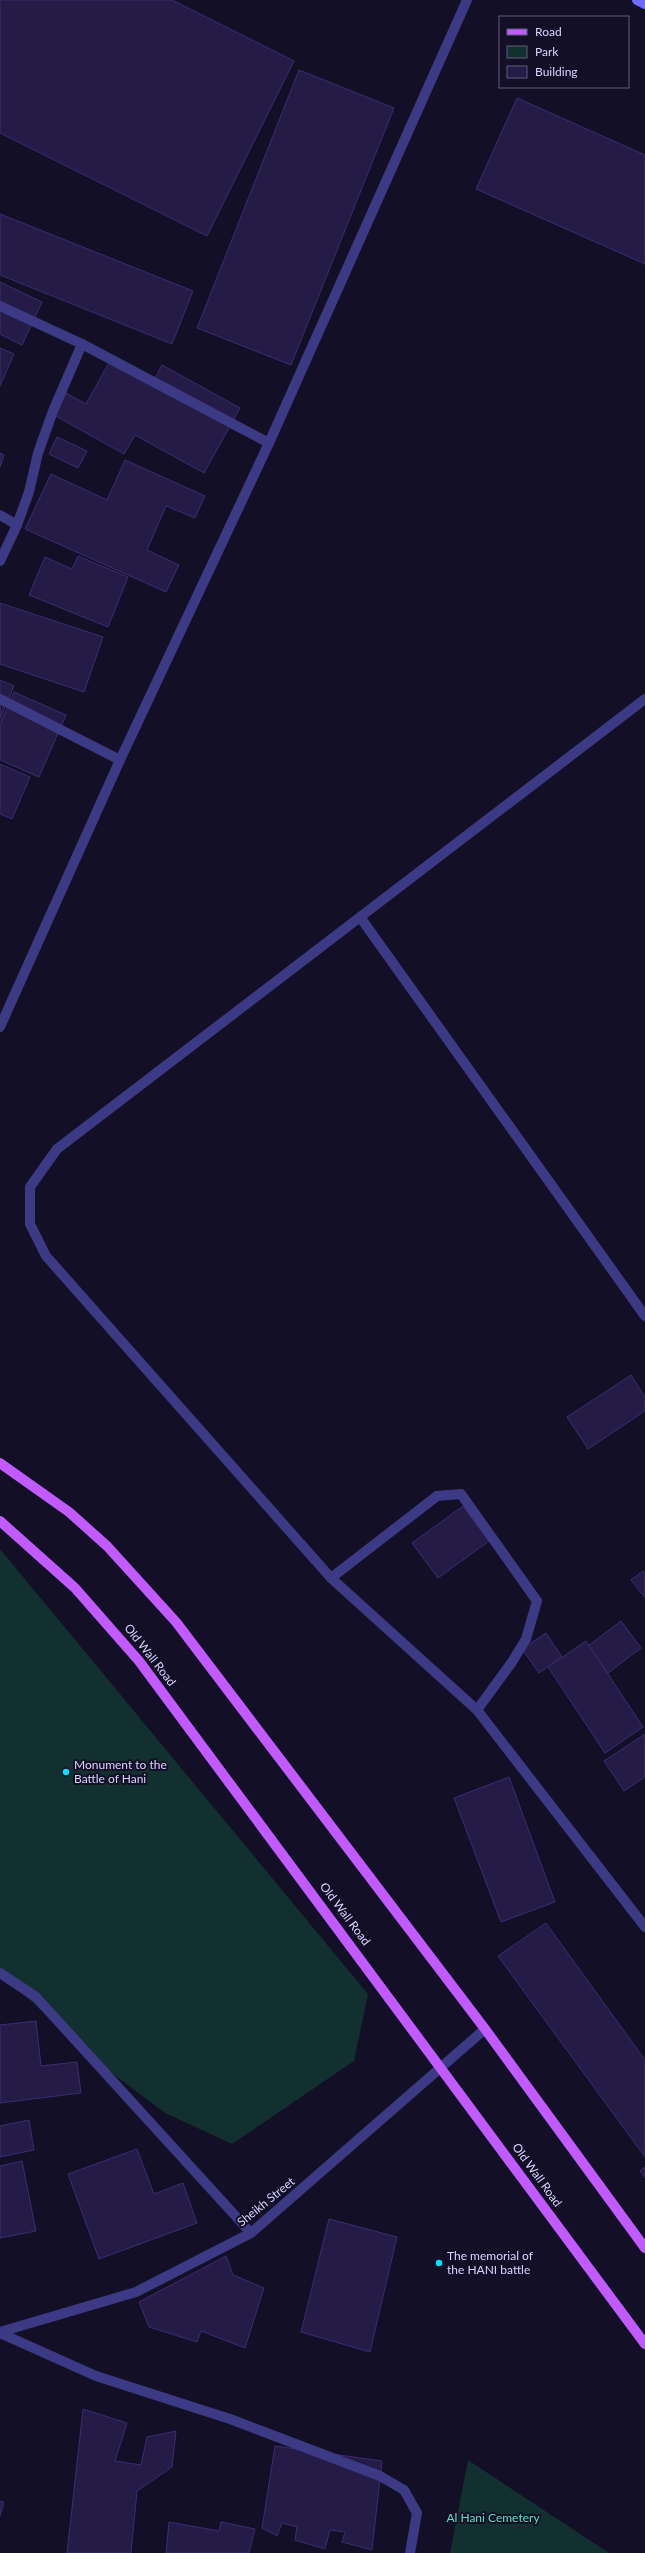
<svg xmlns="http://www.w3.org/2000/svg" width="645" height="2553" viewBox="0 0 645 2553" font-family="Lato,sans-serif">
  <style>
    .green { fill: #12302f }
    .building { fill: #241b47; stroke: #3b2d73 }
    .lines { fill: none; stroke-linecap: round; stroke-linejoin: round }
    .lane { stroke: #3d3a85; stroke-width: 10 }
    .street { stroke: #3d3a85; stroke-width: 10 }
    .secondary { stroke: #6f6bff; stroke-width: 10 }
    .primary { stroke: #c25bff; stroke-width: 10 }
    .poi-dot { fill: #00e5ff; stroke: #130f26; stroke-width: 1.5 }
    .labels { text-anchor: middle; stroke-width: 4; stroke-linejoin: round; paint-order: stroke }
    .street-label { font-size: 12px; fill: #d9d4ff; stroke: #130f26 }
    .poi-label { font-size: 12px; fill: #d9d4ff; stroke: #130f26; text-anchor: start }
    .park-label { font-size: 12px; fill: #5fe0c0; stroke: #130f26 }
  </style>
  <rect width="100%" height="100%" fill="#130f26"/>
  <g class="green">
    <polygon points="0,1549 368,1994 354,2061 232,2144 165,2113 101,2065 0,1973"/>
    <polygon points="468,2460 609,2553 450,2553"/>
  </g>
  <g class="building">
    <polygon points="0,0 172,0 294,61 207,236 0,133"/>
    <polygon points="299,70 394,108 291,365 197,328"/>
    <polygon points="517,98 645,155 645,264 476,189"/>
    <polygon points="0,214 193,291 172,344 0,275"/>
    <polygon points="0,282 42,302 22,345 0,334"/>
    <polygon points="0,348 14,354 0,386"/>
    <polygon points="110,361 152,384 162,365 240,408 204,473 135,435 124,454 54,415 66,393 86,404"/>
    <polygon points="57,437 87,451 78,468 49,454"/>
    <polygon points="0,453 4,455 0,467"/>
    <polygon points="125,460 205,496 195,518 166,506 147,550 179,565 166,592 25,529 51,474 107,500"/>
    <polygon points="78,556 128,577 108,627 29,595 45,557 72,569"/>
    <polygon points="0,603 103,637 84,692 0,664"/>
    <polygon points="0,680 14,686 0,719"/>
    <polygon points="14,692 66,715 39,777 0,760 0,724"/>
    <polygon points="0,764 30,777 12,819 0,814"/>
    <polygon points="631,1375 645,1397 645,1411 588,1449 567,1417"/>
    <polygon points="463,1506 489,1541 438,1578 412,1543"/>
    <polygon points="643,1571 645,1574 645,1598 631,1580"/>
    <polygon points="621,1621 641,1648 608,1673 588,1646"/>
    <polygon points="546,1633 562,1657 539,1673 522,1649"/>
    <polygon points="586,1641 643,1727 605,1753 548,1667"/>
    <polygon points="645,1734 645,1777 624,1791 604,1761"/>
    <polygon points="509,1777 555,1902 501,1922 454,1798"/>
    <polygon points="546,1923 645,2060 645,2157 498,1956"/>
    <polygon points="36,2021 41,2066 77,2062 81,2093 0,2103 0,2025"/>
    <polygon points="29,2120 34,2150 0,2157 0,2126"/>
    <polygon points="137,2149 154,2194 183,2183 197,2223 99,2259 68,2174"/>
    <polygon points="22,2161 36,2231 0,2238 0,2166"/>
    <polygon points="645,2167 645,2178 640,2171"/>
    <polygon points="329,2219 397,2237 370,2352 301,2332"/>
    <polygon points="226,2256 233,2275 264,2288 245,2348 201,2331 197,2342 149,2327 139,2302"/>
    <polygon points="83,2409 127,2423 115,2461 141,2465 147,2437 176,2431 172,2467 137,2491 131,2553 67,2553"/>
    <polygon points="275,2446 382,2461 372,2550 342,2542 345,2532 330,2530 325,2549 295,2540 297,2527 282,2523 277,2536 262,2528"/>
    <polygon points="0,2501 4,2502 0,2516"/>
    <polygon points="169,2522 219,2531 221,2522 255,2529 249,2553 166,2553"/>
  </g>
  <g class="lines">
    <g class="lane">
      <polyline points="645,699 57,1149 30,1187 30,1224 46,1256 331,1578 477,1710 645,1927"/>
      <polyline points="360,917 645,1316"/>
      <polyline points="331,1578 437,1496 461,1494 537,1601 526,1639 512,1662 477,1710"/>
    </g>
    <g class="street">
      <polyline points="0,306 82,344 269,443"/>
      <polyline points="0,515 17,525"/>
      <polyline points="0,561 17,525 29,492 38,453 53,411 82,344"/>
      <polyline points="0,699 120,760"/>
      <polyline points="0,1027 120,760 269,443 467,0"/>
      <polyline points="0,1973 36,1997 251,2233"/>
      <polyline points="0,2332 136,2292 251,2233 485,2029"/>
      <polyline points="0,2333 96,2376 230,2419 380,2476 404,2490 417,2513 410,2553"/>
    </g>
    <polyline class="secondary" points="637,0 645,4"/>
    <g class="primary">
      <polyline points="0,1463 69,1512 107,1546 176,1622 485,2029 645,2248"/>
      <polyline points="0,1521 75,1588 139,1661 645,2344"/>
    </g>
  </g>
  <g class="poi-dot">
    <circle cx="66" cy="1772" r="4"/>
    <circle cx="439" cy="2263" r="4"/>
  </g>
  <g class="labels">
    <g class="street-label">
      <text transform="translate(150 1655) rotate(52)" y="4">Old Wall Road</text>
      <text transform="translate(345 1914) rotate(53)" y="4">Old Wall Road</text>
      <text transform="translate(537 2175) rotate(54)" y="4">Old Wall Road</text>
      <text transform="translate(266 2202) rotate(-39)" y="4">Sheikh Street</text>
    </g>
    <g class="poi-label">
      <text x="74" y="1769">Monument to the<tspan x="74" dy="14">Battle of Hani</tspan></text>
      <text x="447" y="2260">The memorial of<tspan x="447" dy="14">the HANI battle</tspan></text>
    </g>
    <g class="park-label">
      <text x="493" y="2522">Al Hani Cemetery</text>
    </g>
  </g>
  <rect x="499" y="16" width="130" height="72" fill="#130f26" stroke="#625e7d"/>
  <rect x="507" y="29" width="20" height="6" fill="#c25bff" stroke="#625e7d"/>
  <text x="535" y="36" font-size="12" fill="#d9d4ff">Road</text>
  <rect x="507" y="46" width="20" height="12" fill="#12302f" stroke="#625e7d"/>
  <text x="535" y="56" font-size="12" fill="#d9d4ff">Park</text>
  <rect x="507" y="66" width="20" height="12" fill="#241b47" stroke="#625e7d"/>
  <text x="535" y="76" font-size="12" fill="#d9d4ff">Building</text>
</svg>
